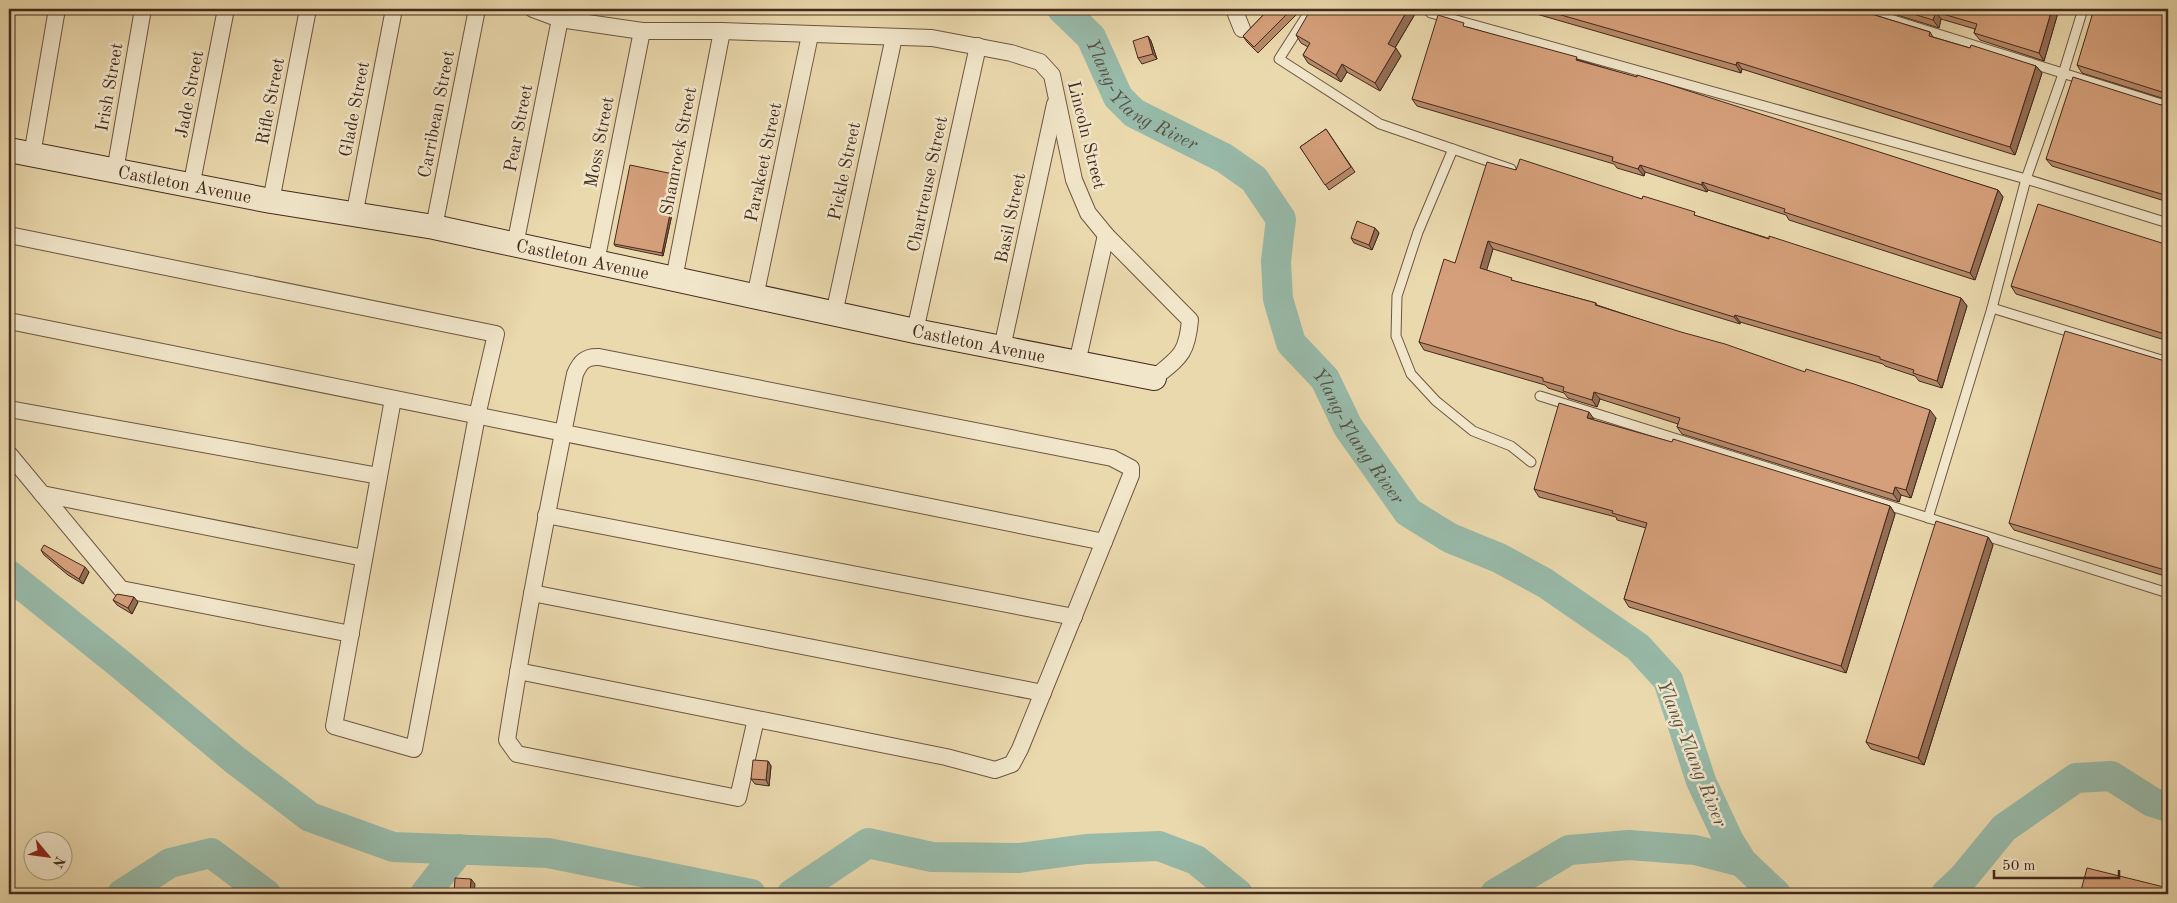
<svg xmlns="http://www.w3.org/2000/svg" width="2177" height="903" viewBox="0 0 2177 903" font-family="'Old Standard TT',serif">
  <style>
    .lines { fill: none; stroke-linecap: round; stroke-linejoin: round }
    .river { stroke: #98baa9; stroke-width: 30 }
    .lane-casing { stroke: #6e5642; stroke-width: 11 }
    .street-casing { stroke: #6e5642; stroke-width: 18 }
    .secondary-casing { stroke: #442a1f; stroke-width: 26 }
    .lane { stroke: #f1e6ca; stroke-width: 9 }
    .street { stroke: #f1e6ca; stroke-width: 16 }
    .secondary { stroke: #f1e6ca; stroke-width: 24 }
    .wall { fill: #b68969; stroke: #442a1f }
    .shaded-wall { fill: #946f55; stroke: #442a1f }
    .building { fill: #d49f7a; stroke: #442a1f }
    .labels { text-anchor: middle; stroke-width: 5; stroke-linejoin: round; paint-order: stroke }
    .street-label { font-size: 18px; fill: #442a1f; stroke: #f1e6ca }
    .water-label { font-size: 19px; font-style: italic; fill: #594e42; stroke: #f1e6ca }
  </style>
  <rect width="100%" height="100%" fill="#ead9ad"/>
  <filter id="stains"><feTurbulence type="fractalNoise" baseFrequency=".004" numOctaves="4"/><feColorMatrix values="0 0 0 0 .2 0 0 0 0 .09 0 0 0 0 .02 0 0 0 .5 -.17"/></filter>
  <radialGradient id="worn" r=".72"><stop offset=".6" stop-color="#630" stop-opacity="0"/><stop offset="1" stop-color="#630" stop-opacity=".3"/></radialGradient>
  <g class="lines">
    <g class="river">
      <path id="s1" d="M1062,9L1091,37L1118,97L1134,113L1224,158L1254,179L1281,219L1276,261L1278,299L1291,343L1325,379L1348,427L1408,512L1450,538L1499,558L1545,583L1638,647L1668,680L1701,781L1729,841L1742,862L1776,894"/>
      <polyline points="9,575 120,664 235,760 310,817 393,847 548,853 751,894"/>
      <polyline points="122,894 170,863 211,853 266,894"/>
      <polyline points="425,894 460,849"/>
      <polyline points="792,894 868,843 932,857 1019,858 1086,849 1159,846 1196,860 1238,894"/>
      <polyline points="1495,894 1569,850 1629,845 1695,850 1742,862"/>
      <polyline points="1946,894 1963,878 2004,828 2076,778 2111,776 2152,802 2168,807"/>
    </g>
    <g class="lane-casing">
      <g id="lane">
        <polyline points="1311,9 1279,59 1380,124 1511,169"/>
        <polyline points="1427,9 1431,13 2026,179 2168,223"/>
        <polyline points="1858,9 2168,106"/>
        <polyline points="1453,149 1418,232 1397,296 1396,336 1411,374 1436,401 1473,431 1511,446 1531,462"/>
        <polyline points="1992,308 2168,362"/>
        <polyline points="1540,396 2168,593"/>
        <polyline points="1928,518 1992,308 2026,179 2063,74 2083,9"/>
      </g>
    </g>
    <g class="street-casing">
      <g id="street">
        <path d="M533,9L560,19L642,31H722L932,38L1011,53L1040,62L1052,75L1074,180L1088,213L1106,235L1190,320C1187,354 1180,357 1154,378"/>
        <polyline points="1234,9 1242,29"/>
        <polyline points="32,155 57,9"/>
        <polyline points="115,171 143,9"/>
        <polyline points="191,187 226,9"/>
        <polyline points="271,201 308,9"/>
        <polyline points="354,216 394,9"/>
        <polyline points="434,227 477,9"/>
        <polyline points="9,235 496,334 477,416 414,749 334,726 393,399"/>
        <polyline points="515,245 560,19"/>
        <polyline points="596,262 642,31"/>
        <polyline points="674,279 722,31"/>
        <polyline points="755,297 810,35"/>
        <polyline points="834,314 894,37"/>
        <polyline points="9,321 1104,542"/>
        <polyline points="915,331 978,46"/>
        <polyline points="1002,348 1055,104"/>
        <polyline points="1077,363 1106,235"/>
        <polyline points="9,409 379,476"/>
        <polyline points="9,454 121,589 351,634"/>
        <polyline points="42,494 364,558"/>
        <polyline points="546,515 1074,617"/>
        <polyline points="532,593 1043,693"/>
        <path d="M518,671L946,757L995,770L1012,764L1020,749L1131,475V468L1112,458L599,357C586,356 580,362 575,374C550,496 526,618 507,740L517,754L738,798L756,719"/>
      </g>
    </g>
    <g class="secondary-casing">
      <g id="secondary">
        <path id="s2" d="M9,150L271,201L434,227L915,331L1154,378"/>
      </g>
    </g>
    <use href="#lane" class="lane"/>
    <use href="#street" class="street"/>
    <use href="#secondary" class="secondary"/>
  </g>
  <g class="wall">
    <polygon points="1268,9 1297,9 1299,12 1258,53 1247,42 1243,36 1268,10"/>
    <polygon points="1418,9 1395,48 1401,56 1380,91 1347,72 1341,82 1308,63 1303,55 1308,47 1301,43 1296,35"/>
    <polygon points="1519,9 1855,9 1930,32 1933,37 1970,48 2036,66 2042,73 2015,155 1742,69 1741,73"/>
    <polygon points="1878,9 2059,9 2044,61 1980,40 1974,33 1975,29 1941,19 1939,28"/>
    <polygon points="2168,9 2168,100 2082,73 2077,65"/>
    <polygon points="1467,27 1579,60 1998,190 2003,197 1975,280 1789,220 1786,215 1708,190 1707,192 1645,172 1644,176 1617,168 1614,164 1417,106 1412,99"/>
    <polygon points="1148,36 1151,41 1157,59 1142,64 1138,58"/>
    <polygon points="2168,101 2168,202 2052,166 2046,159 2161,105 2167,103"/>
    <polygon points="1326,129 1355,172 1329,190 1300,147"/>
    <polygon points="1516,170 1642,199 1961,298 1967,306 1942,388 1919,381 1915,376 1885,366 1883,364 1740,322 1740,324 1493,249 1486,270 1514,281 1596,303 1597,305 1936,418 1911,498 1901,495 1899,502 1682,434 1677,427 1678,424 1600,399 1597,407 1568,398 1564,393 1548,388 1545,385 1424,350 1419,342 1455,263"/>
    <polygon points="680,177 663,256 615,246 614,244"/>
    <polygon points="1375,228 1379,233 1372,250 1354,243 1351,238"/>
    <polygon points="2168,245 2168,341 2016,294 2011,286"/>
    <polygon points="2168,362 2168,577 2014,530 2009,523"/>
    <polygon points="1594,420 1890,506 1895,514 1846,673 1629,607 1624,599 1646,528 1617,520 1616,517 1539,497 1534,489"/>
    <polygon points="1988,537 1993,545 1924,765 1871,749 1866,742"/>
    <polygon points="41,550 89,572 83,584 68,575 44,555"/>
    <polygon points="113,600 138,602 132,614 117,605"/>
    <polygon points="768,761 771,766 769,786 755,784 751,779"/>
  </g>
  <g class="shaded-wall">
    <polygon points="1408,9 1418,9 1393,51 1388,44"/>
    <polygon points="2052,9 2059,9 2044,61 2039,53"/>
    <polygon points="1936,12 1941,19 1939,28 1933,20"/>
    <polygon points="1148,36 1151,41 1157,59 1153,54"/>
    <polygon points="1396,48 1401,56 1380,91 1375,83"/>
    <polygon points="1737,62 1742,69 1741,73 1736,65"/>
    <polygon points="1342,64 1347,72 1341,82 1336,75"/>
    <polygon points="2036,66 2042,73 2015,155 2010,147"/>
    <polygon points="1640,165 1645,172 1644,176 1638,169"/>
    <polygon points="678,175 680,177 663,256 662,253"/>
    <polygon points="1702,182 1708,190 1707,192 1702,185"/>
    <polygon points="1998,190 2003,197 1975,280 1970,273"/>
    <polygon points="1375,228 1379,233 1372,250 1369,245"/>
    <polygon points="1488,241 1493,249 1485,276 1480,268"/>
    <polygon points="1961,298 1967,306 1942,388 1937,381"/>
    <polygon points="1735,315 1740,322 1740,324 1734,317"/>
    <polygon points="1594,392 1600,399 1597,407 1592,400"/>
    <polygon points="1930,410 1936,418 1911,498 1906,490"/>
    <polygon points="1589,412 1594,419 1587,418"/>
    <polygon points="1895,487 1901,495 1899,502 1893,494"/>
    <polygon points="1890,506 1895,514 1846,673 1841,666"/>
    <polygon points="1988,537 1993,545 1924,765 1918,758"/>
    <polygon points="85,567 89,572 83,584 79,579"/>
    <polygon points="134,597 138,602 132,614 128,608"/>
    <polygon points="768,761 771,766 769,786 766,780"/>
    <polygon points="471,879 475,884 474,894 470,894"/>
  </g>
  <g class="building">
    <polygon points="1268,9 1292,9 1254,47 1243,36 1268,10"/>
    <polygon points="1311,9 1408,9 1388,44 1396,48 1375,83 1342,64 1336,75 1303,55 1310,43 1296,35"/>
    <polygon points="1540,9 1855,9 1930,32 1929,36 1970,48 1971,45 2036,66 2010,147 1737,62 1736,65"/>
    <polygon points="1897,9 2052,9 2039,53 1974,33 1977,24 1936,12 1933,20"/>
    <polygon points="2094,9 2168,9 2168,99 2165,93 2077,65"/>
    <polygon points="1438,15 1464,23 1463,26 1577,57 1576,60 1637,77 1637,75 1664,83 1998,190 1970,273 1784,212 1785,209 1702,182 1702,185 1640,165 1638,169 1612,161 1613,157 1412,99"/>
    <polygon points="1148,36 1153,54 1138,58 1133,41"/>
    <polygon points="2073,77 2161,105 2167,103 2168,101 2168,196 2046,159"/>
    <polygon points="1326,129 1351,167 1325,185 1300,147"/>
    <polygon points="1520,159 1642,199 1643,196 1695,212 1694,215 1769,239 1769,236 1961,298 1937,381 1913,373 1914,370 1880,359 1880,357 1735,315 1734,317 1488,241 1480,268 1512,278 1511,280 1596,303 1595,305 1681,332 1725,344 1805,372 1806,369 1854,384 1930,410 1906,490 1895,487 1893,494 1677,427 1680,418 1594,392 1592,400 1563,391 1564,387 1543,381 1543,378 1419,342 1444,259 1455,263 1487,162 1516,170"/>
    <polygon points="630,165 678,175 662,253 614,244"/>
    <polygon points="2038,204 2168,245 2168,335 2011,286"/>
    <polygon points="1357,221 1375,228 1369,245 1351,238"/>
    <polygon points="2065,331 2168,362 2168,571 2009,523"/>
    <polygon points="1559,403 1589,412 1587,418 1672,442 1673,439 1890,506 1841,666 1624,599 1647,523 1612,513 1613,511 1534,489"/>
    <polygon points="1936,521 1988,537 1918,758 1866,742"/>
    <polygon points="44,545 85,567 79,579 65,570 41,550"/>
    <polygon points="117,594 134,597 128,608 113,600"/>
    <polygon points="753,760 768,761 766,780 751,779"/>
    <polygon points="2087,868 2168,888 2168,894 2134,894 2134,893 2122,894 2080,894"/>
    <polygon points="455,878 471,879 470,894 454,894"/>
    <polygon points="2068,889 2073,894 2063,894"/>
  </g>
  <g class="labels">
    <g class="street-label">
      <text transform="translate(109 87) rotate(-80)" y="6">Irish Street</text>
      <text transform="translate(189 94) rotate(-79)" y="6">Jade Street</text>
      <text transform="translate(270 101) rotate(-79)" y="6">Rifle Street</text>
      <text transform="translate(354 109) rotate(-79)" y="6">Glade Street</text>
      <text transform="translate(436 114) rotate(-79)" y="6">Carribean Street</text>
      <text transform="translate(518 128) rotate(-79)" y="6">Pear Street</text>
      <text transform="translate(1087 135) rotate(76)" y="6">Lincoln Street</text>
      <text transform="translate(599 142) rotate(-79)" y="6">Moss Street</text>
      <text transform="translate(678 151) rotate(-79)" y="6">Shamrock Street</text>
      <text transform="translate(763 162) rotate(-78)" y="6">Parakeet Street</text>
      <text transform="translate(844 171) rotate(-78)" y="6">Pickle Street</text>
      <text transform="translate(927 184) rotate(-78)" y="6">Chartreuse Street</text>
      <text dy="6" stroke="none"><textPath href="#s2" startOffset="179">Castleton Avenue</textPath></text>
      <text transform="translate(1010 218) rotate(-78)" y="6">Basil Street</text>
      <text dy="6" stroke="none"><textPath href="#s2" startOffset="584">Castleton Avenue</textPath></text>
      <text dy="6" stroke="none"><textPath href="#s2" startOffset="989">Castleton Avenue</textPath></text>
    </g>
    <g class="water-label">
      <text dy="7" stroke="none"><textPath href="#s1" startOffset="121">Ylang-Ylang River</textPath></text>
      <text dy="7" stroke="none"><textPath href="#s1" startOffset="556">Ylang-Ylang River</textPath></text>
      <text transform="translate(1693 753) rotate(68)" y="7">Ylang-Ylang River</text>
    </g>
  </g>
  <rect width="2177" height="903" fill="none" stroke="#ead9ad" stroke-width="30"/>
  <rect x="10" y="10" width="2157" height="883" fill="none" stroke="#442a1f" stroke-width="2.5"/>
  <rect x="15" y="15" width="2147" height="873" fill="none" stroke="#442a1f"/>
  <g transform="translate(48 856) rotate(119)"><circle r="24" fill="#f1e6ca" stroke="#ac9b86"/>
  <path d="M0-4L9 19L0 12L-9 19Z" fill="#8f2418"/>
  <text y="-8" font-size="14" font-weight="bold" text-anchor="middle" fill="#442a1f">N</text>
  </g>
  <path d="M1994 870v8h125v-8" fill="none" stroke="#442a1f" stroke-width="2.5"/>
  <text x="2002" y="870" font-size="15" fill="#442a1f" stroke="#f1e6ca" stroke-width="4" paint-order="stroke">50 m</text>
  <rect width="100%" height="100%" filter="url(#stains)"/>
  <rect width="100%" height="100%" fill="url(#worn)"/>
</svg>
